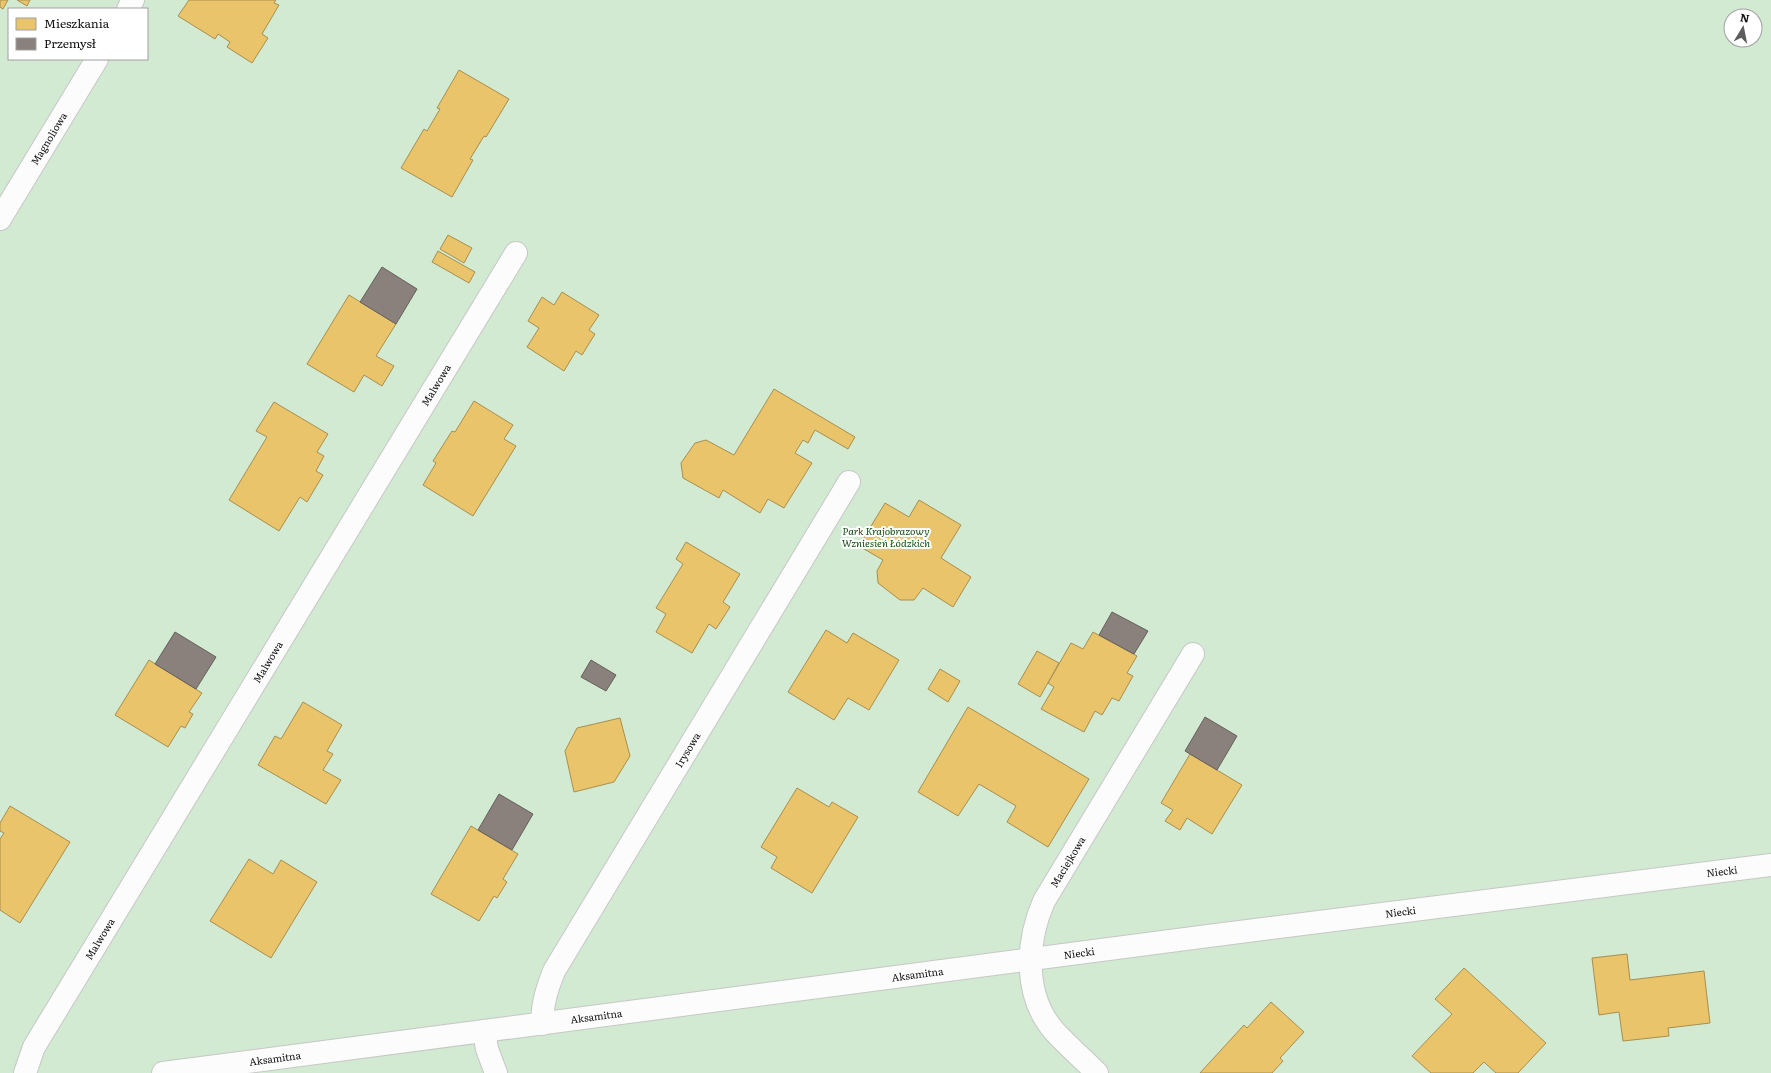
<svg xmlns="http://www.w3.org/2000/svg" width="1771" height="1073" viewBox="0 0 1771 1073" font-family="Literata,serif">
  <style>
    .park { fill: #d2ead1; fill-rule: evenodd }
    .homes { fill: #e9c46a; stroke: #a88e4f }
    .industry { fill: #8a817c; stroke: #655f5c }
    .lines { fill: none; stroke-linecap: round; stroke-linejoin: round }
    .minor-casing { stroke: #c6c7c6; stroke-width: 24 }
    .minor { stroke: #fcfcfc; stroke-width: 22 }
    .labels { text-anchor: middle; stroke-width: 4; stroke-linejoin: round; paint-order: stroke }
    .street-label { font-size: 10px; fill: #101110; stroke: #fff }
    .park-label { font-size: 10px; font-style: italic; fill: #104c13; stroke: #fff }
  </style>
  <rect width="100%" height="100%" fill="#e9eae9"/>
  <path class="park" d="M0,0H1771V1073H0ZM9,9H147V59H9ZM1731,16H1755V40H1731Z"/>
  <g class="homes">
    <polygon points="0,0 8,0 3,9 0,7"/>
    <polygon points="17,0 30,0 27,6"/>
    <polygon points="189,0 276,0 274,3 279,5 262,34 268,38 252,63 227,47 230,42 218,34 215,39 178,16"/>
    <polygon points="459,70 509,99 486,137 484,136 470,159 473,160 452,197 401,168 424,129 427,131 440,109 437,108"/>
    <polygon points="448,235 472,248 464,263 440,249"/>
    <polygon points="438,251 475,272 469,283 432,262"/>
    <polygon points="562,292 599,315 589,330 595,334 582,355 576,351 564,371 527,347 539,328 528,321 542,297 554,305"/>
    <polygon points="349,295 396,324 376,356 394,366 382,386 364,375 354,392 307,364"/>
    <polygon points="774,389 855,437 848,449 815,430 808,443 803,440 795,453 812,463 784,508 768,499 760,513 723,490 719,498 683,478 681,463 695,443 706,440 734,455"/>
    <polygon points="474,401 513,425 504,439 516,446 473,516 423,485 436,463 433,461 452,431 455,432"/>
    <polygon points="274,402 328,434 317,452 324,456 316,471 323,475 307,502 300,497 279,531 229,500 267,437 256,431"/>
    <polygon points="919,500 961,525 941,558 971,577 953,607 923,588 914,600 900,600 878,583 877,571 883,560 859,546 885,503 909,517"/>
    <polygon points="686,542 740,574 723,602 730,607 716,629 709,624 692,653 656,632 666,614 656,608 683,564 676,559"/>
    <polygon points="826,630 847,643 853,633 899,660 869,710 848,698 834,720 788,692"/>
    <polygon points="1093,632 1137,656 1127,673 1133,676 1119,701 1112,698 1102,715 1095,711 1084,732 1041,709 1054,687 1048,683 1071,643 1083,649"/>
    <polygon points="1037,651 1059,663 1040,697 1018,684"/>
    <polygon points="149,660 202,693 189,712 193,714 185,728 181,726 168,747 115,715"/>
    <polygon points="940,669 960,681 948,702 928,689"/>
    <polygon points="303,702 342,725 327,751 333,754 323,770 341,780 326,804 258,765 275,736 281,739"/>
    <polygon points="968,707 1089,779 1048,847 1007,822 1016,806 979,784 958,816 918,792"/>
    <polygon points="620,718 630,756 614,782 574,792 565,751 577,728"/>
    <polygon points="1190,754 1242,785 1212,834 1187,818 1180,830 1165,821 1173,810 1161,803"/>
    <polygon points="797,788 829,807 832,802 858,817 812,893 771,868 777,857 761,847"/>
    <polygon points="10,806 70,842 20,923 0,910 0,839 4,833 0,831 0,823"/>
    <polygon points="471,826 518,854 503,879 507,882 497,898 494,896 479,921 431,894"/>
    <polygon points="249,859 273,874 281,860 317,882 271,958 210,921"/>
    <polygon points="1627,954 1630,980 1704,971 1710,1023 1668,1028 1669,1036 1623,1041 1619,1012 1599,1015 1592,958"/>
    <polygon points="1464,968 1546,1043 1518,1073 1496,1073 1484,1062 1473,1073 1431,1073 1412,1056 1452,1014 1435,999"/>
    <polygon points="1271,1002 1304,1032 1280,1058 1283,1061 1272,1073 1200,1073 1244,1025 1247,1028"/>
  </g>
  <g class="industry">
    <polygon points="382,267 417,289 396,324 360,302"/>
    <polygon points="1112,612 1148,631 1134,654 1099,635"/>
    <polygon points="175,632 216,657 196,689 155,664"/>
    <polygon points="591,660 616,675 606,691 581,677"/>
    <polygon points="1205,717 1237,736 1217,770 1185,751"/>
    <polygon points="499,794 533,814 512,850 478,830"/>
  </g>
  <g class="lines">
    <g class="minor-casing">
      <g id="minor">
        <polyline points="128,9 133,0"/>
        <path id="s1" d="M0,219L97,59"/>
        <path id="s2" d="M542,1024C542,1004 547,989 554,971L849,482"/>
        <polyline points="484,1031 487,1049 496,1073"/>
        <path id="s3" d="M25,1073L34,1047L516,253"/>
        <path id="s4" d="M163,1073L1216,935L1771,865"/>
        <path id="s5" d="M1097,1073C1083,1059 1068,1046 1055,1032C1023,996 1026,942 1044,901L1193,654"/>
      </g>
    </g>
    <use href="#minor" class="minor"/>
  </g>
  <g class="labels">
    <g class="street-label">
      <text dy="4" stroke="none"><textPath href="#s1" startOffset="94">Magnoliowa</textPath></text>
      <text dy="4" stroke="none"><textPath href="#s3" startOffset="802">Malwowa</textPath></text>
      <text dy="4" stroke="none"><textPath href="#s3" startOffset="478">Malwowa</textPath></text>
      <text dy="4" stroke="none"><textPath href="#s2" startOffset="313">Irysowa</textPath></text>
      <text dy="4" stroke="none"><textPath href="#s5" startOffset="243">Maciejkowa</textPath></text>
      <text dy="4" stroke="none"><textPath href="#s4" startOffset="1572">Niecki</textPath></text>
      <text dy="4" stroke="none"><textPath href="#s4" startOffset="1248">Niecki</textPath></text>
      <text dy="4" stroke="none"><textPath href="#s3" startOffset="154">Malwowa</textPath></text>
      <text dy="4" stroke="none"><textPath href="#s4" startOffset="924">Niecki</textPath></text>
      <text dy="4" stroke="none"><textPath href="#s4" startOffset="761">Aksamitna</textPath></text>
      <text dy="4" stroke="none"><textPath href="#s4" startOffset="437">Aksamitna</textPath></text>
      <text dy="4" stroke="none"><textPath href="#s4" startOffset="113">Aksamitna</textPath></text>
    </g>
    <g class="park-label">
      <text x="886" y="535">Park Krajobrazowy<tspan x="886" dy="12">Wzniesień Łódzkich</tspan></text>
    </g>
  </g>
  <rect x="8" y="8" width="140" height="52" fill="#ffffff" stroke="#9fa09f"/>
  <rect x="16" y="18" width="20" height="12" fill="#e9c46a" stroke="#9fa09f"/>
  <text x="44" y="28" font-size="12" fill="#101110">Mieszkania</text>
  <rect x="16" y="38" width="20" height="12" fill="#8a817c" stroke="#9fa09f"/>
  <text x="44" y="48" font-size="12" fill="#101110">Przemysł</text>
  <g transform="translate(1743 28) rotate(10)"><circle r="19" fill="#ffffff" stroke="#9fa09f"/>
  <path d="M0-3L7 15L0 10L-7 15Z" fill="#5c5d5c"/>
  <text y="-6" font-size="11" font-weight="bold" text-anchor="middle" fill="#101110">N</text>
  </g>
</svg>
